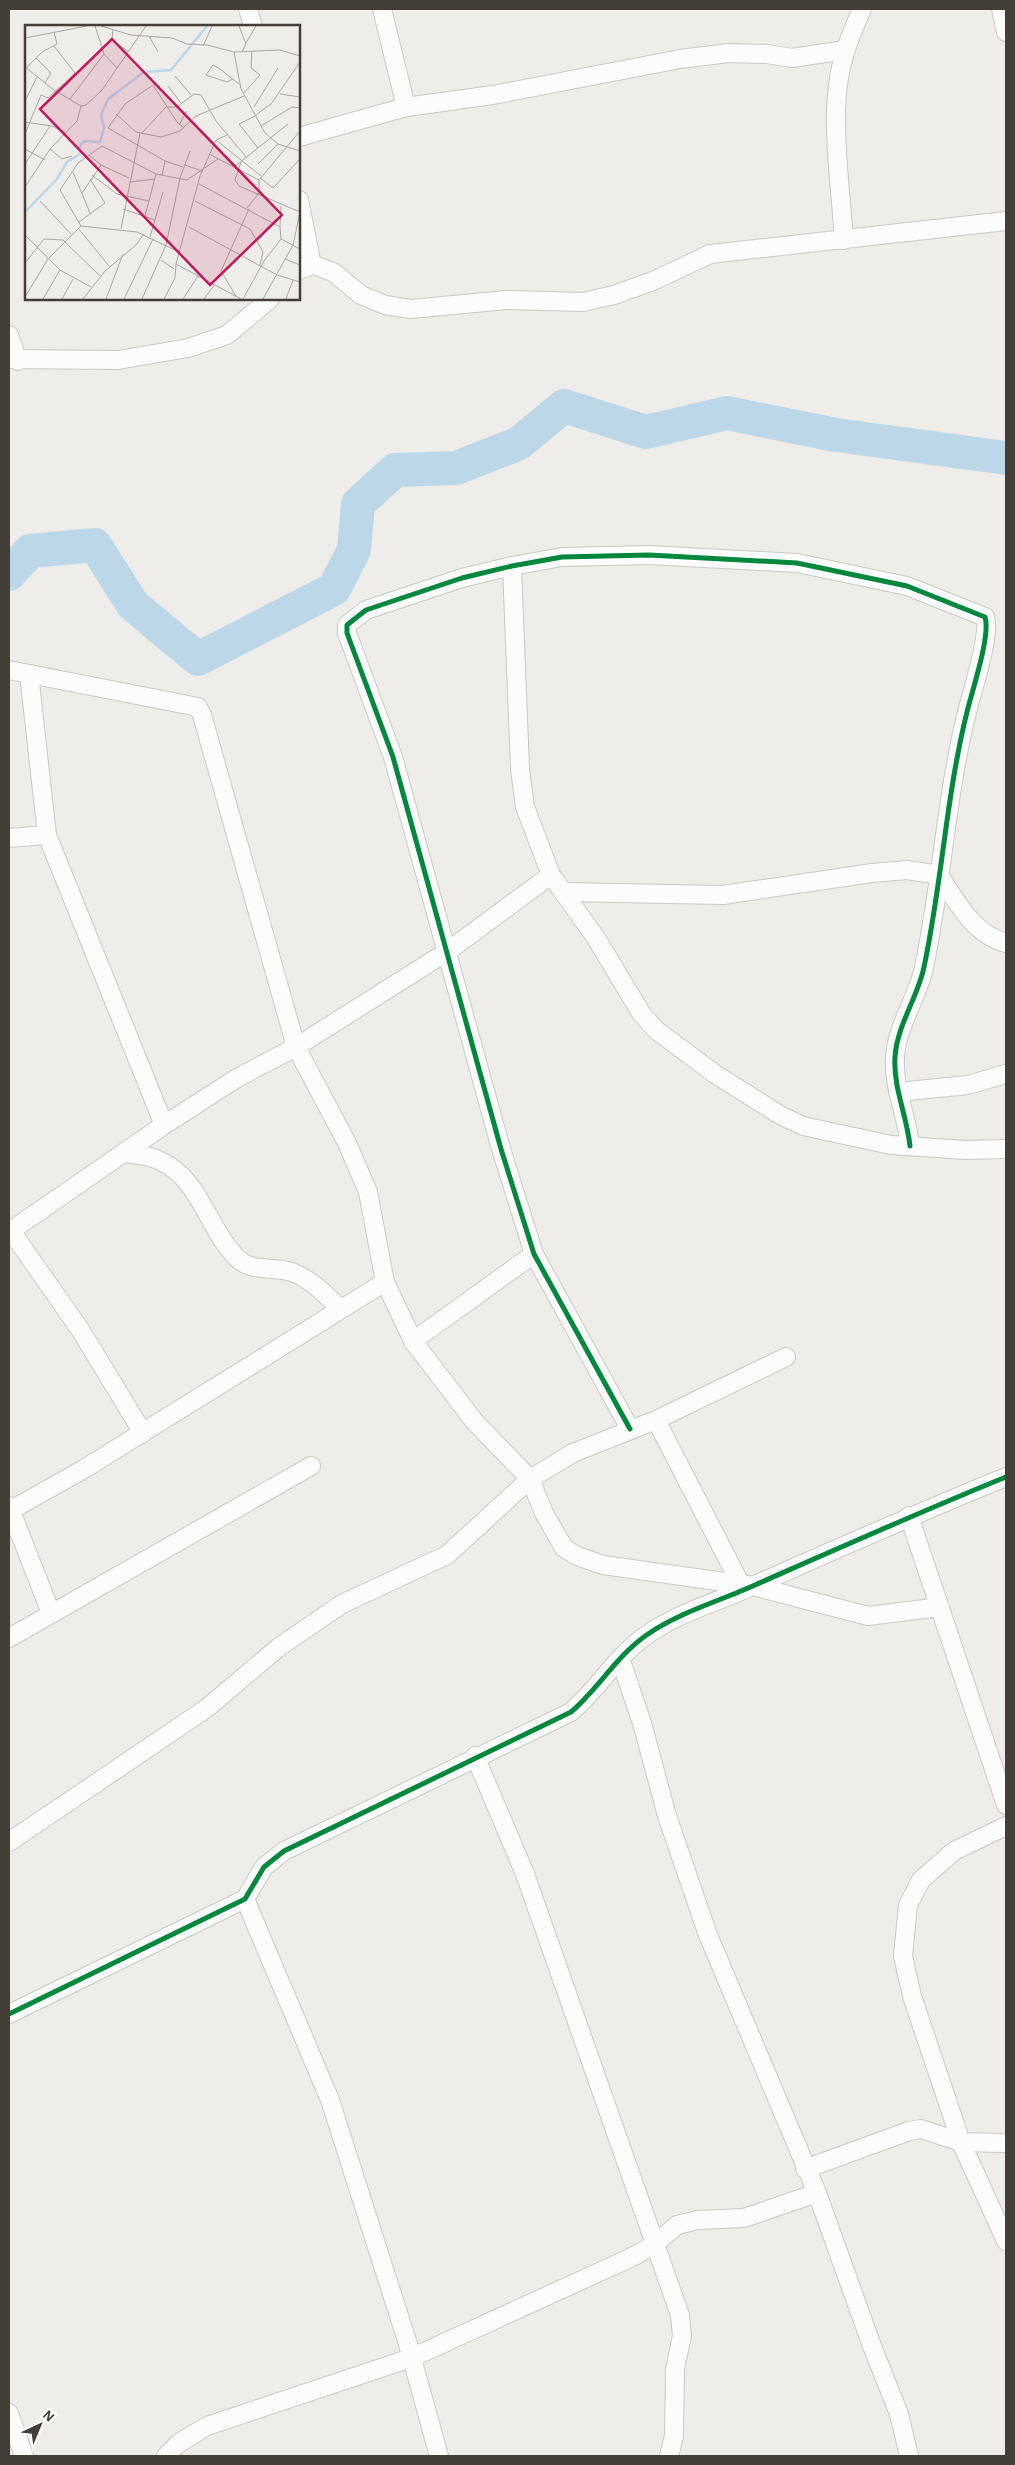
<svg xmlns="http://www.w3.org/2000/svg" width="1015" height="2465" viewBox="0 0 1015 2465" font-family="'Alegreya Sans',sans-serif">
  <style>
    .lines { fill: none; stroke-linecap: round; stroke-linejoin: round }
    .river { stroke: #bcd7e8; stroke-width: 34 }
    .street-casing { stroke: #cac9c5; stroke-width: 20 }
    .street { stroke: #fcfcfc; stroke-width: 18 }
    .cycleway-casing { stroke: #fff; stroke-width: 8 }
    .cycleway { stroke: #00873e; stroke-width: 5 }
    .inset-river { fill: none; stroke: #bcd7e8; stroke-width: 2.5 }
    .inset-road { fill: none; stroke: #aaa7a1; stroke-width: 1 }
    .view { fill: #c2185b; fill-opacity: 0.15; stroke: #c2185b; stroke-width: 2.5 }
    .inset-edge { fill: none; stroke: #433e36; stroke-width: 2.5 }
  </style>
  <rect width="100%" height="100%" fill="#eeede9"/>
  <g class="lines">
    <polyline class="river" points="9,574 30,551 95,545 133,605 198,659 334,589 354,550 358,504 395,470 456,468 518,444 564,406 646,432 727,413 836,435 1006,458"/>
    <g class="street-casing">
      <g id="street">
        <polyline points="248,9 253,26"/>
        <polyline points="382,9 406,107"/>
        <polyline points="1001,9 1006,32"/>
        <polyline points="299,137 406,107 493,95 680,59 729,53 767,54 792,58 845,50"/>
        <polyline points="299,200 312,265"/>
        <path d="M844,240C841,193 831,123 839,78C843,53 852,32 862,9"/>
        <polyline points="299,270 312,265 322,268 333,272 361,295 385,305 411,309 506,300 583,302 614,295 653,281 710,254 1006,221"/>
        <polyline points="9,335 18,361"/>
        <polyline points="9,359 118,360 188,348 227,335 270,299"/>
        <polyline points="512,566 520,769 525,807 551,875 596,938 641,1013 656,1030 715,1074 780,1115 803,1126 891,1145 966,1150 1006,1149"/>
        <polyline points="9,670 198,707 202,715 296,1047 347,1143 368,1192 385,1282 413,1341 474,1421 530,1479 544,1513 564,1548 577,1556 603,1565 753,1586 868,1616 940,1607"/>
        <polyline points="29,674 47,835 164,1125"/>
        <polyline points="9,838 47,835"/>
        <path d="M563,892L723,895L872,873L907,870L939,875C956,901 974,935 1006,943"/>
        <polyline points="898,1092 968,1085 1006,1074"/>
        <path d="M126,1153C136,1155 147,1155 156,1159C201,1177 206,1227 237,1258C252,1273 275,1266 292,1272C312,1280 325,1294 340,1309"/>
        <polyline points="9,1228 81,1331 143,1433"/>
        <polyline points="9,1232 164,1125 237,1078 296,1047 448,951 551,875"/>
        <polyline points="413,1341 534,1254"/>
        <polyline points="656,1420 741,1585"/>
        <path d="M630,1429L534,1254L501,1149L393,757L347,633V625L366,610L462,578L512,566L562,557L649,555L797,563L907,586L985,617C991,635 972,691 967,712C946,796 942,883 924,967C918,997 897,1025 895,1057C893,1087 907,1116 910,1146"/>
        <polyline points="9,1506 51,1613"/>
        <polyline points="11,1510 84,1469 385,1282"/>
        <polyline points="909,1516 1006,1805"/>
        <polyline points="9,1638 311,1466"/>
        <polyline points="620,1658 642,1723 667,1816 708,1935 817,2193 872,2346 899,2414 909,2456"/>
        <polyline points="475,1756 525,1874 680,2315 682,2336 675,2369 674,2436 669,2456"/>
        <polyline points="1006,1826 954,1851 921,1880 908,1905 903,1956 912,1996 961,2142 1006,2241"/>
        <polyline points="9,1842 207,1708 279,1647 342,1604 447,1555 530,1479 573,1453 656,1420 786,1357"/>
        <polyline points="245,1899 330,2100 408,2344 439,2456"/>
        <path d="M9,2014L245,1899L264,1867L284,1851L571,1712C599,1688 617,1655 648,1634C680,1612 720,1601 755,1585C839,1548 922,1511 1006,1477"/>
        <polyline points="805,2169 909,2131 921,2129 961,2142 1006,2143"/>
        <polyline points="9,2413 24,2456"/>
        <polyline points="166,2456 179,2443 207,2426 411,2358 630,2258 654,2245 677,2225 698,2220 744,2218 817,2193"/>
      </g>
    </g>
    <use href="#street" class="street"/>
    <g class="cycleway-casing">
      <g id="cycleway">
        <path d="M630,1429L534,1254L501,1149L393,757L347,633V625L366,610L462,578L512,566L562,557L649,555L797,563L907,586L985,617C991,635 972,691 967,712C946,796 942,883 924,967C918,997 897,1025 895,1057C893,1087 907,1116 910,1146"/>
        <path d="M9,2014L245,1899L264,1867L284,1851L571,1712C599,1688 617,1655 648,1634C680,1612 720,1601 755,1585C839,1548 922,1511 1006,1477"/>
      </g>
    </g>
    <use href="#cycleway" class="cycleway"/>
  </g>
  <g transform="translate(25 25)">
    <rect width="275" height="275" fill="#eeede9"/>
    <path class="inset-river" d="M0,187L32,154L42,137L55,129V121L59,116L75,117L79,103L76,90L83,74L119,47L146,45L182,1"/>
    <path class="inset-road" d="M70,1L79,29L92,43M76,1L106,10L147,13L162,19L182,20L209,27L255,25L275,31M214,1L221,19L217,27M88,4L87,15L104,27M124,11L133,27M0,13L62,1M221,18L231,1M178,21L187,1M209,27L216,64L240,108L253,119L275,126M11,33L26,48L20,58M0,42L29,65L56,81L61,80L77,65L121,1M1,43L17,27L32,19L29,7M150,51L166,70M208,54L202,57L181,50L188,40L195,44L214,59M143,61L156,78M218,69L235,50L226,43L227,26M255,69L275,72M45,74L79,29M0,76L12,52M143,82H152L169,69L176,70L191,96L222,133M229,82L253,43M91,89L111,107L136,112L155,106L171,91L219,71M232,89L246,79L275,37M232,90L214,99L233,123M0,97L27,101L41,108M154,100L162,86M236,101L267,82L275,83M117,108L142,81M0,109L16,70L23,73L50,48L29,21M191,115L236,151M0,124L20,135M25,124L37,134L47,131M184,129L234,155M64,130L76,140L104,153M216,137L210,155L214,161L275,187M0,139L25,101M233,139L253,119M160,140L177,146M158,142L140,136L83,103L100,79L128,60L152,97L159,103M209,142L263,99M48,147L65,188M67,150L92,169L124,176M137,151L140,136M235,153L248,163L275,134M104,157L130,154M174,159L255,202L256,214L239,236L218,274M0,162L25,124L52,96L56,81M57,168L76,140M15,176L46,209M170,176L225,204L238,227L235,240M222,183L234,168V155L275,106M98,184L130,195M120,191L131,149M54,197L80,178L65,154M56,201L35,165L53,138L77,121L131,149L162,155L193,134M164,202L252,250L275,257M255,202L256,181M53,203L84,241M96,204L115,108M0,210L35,245L66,262M125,212L138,167M256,214L275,224M260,234L275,240M136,235L149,244M0,238L19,214L38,215L75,251M151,239L216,274M211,271L196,246L224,184M0,272L23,234L56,201L112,207L154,227M18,274L35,245M37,274L48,254M58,274L80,246L111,220L119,209M81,274L98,229M99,274L128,214M117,274L141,220L155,153L165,126M139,274L150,253L151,239L175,151L191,115L202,110M158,274L173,251M179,274L190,259M238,274L268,220L275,187M261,274L268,255"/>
    <path class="view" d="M87,14L257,190L185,260L15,84Z"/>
    <rect width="275" height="275" class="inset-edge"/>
  </g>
  <rect width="1015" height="2465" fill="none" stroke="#433e36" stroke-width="20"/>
  <g transform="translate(40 2425) rotate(44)" stroke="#ffffff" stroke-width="4" paint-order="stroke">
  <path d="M0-4L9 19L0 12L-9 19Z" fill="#433e36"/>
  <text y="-8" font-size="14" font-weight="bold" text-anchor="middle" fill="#433e36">N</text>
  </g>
</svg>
